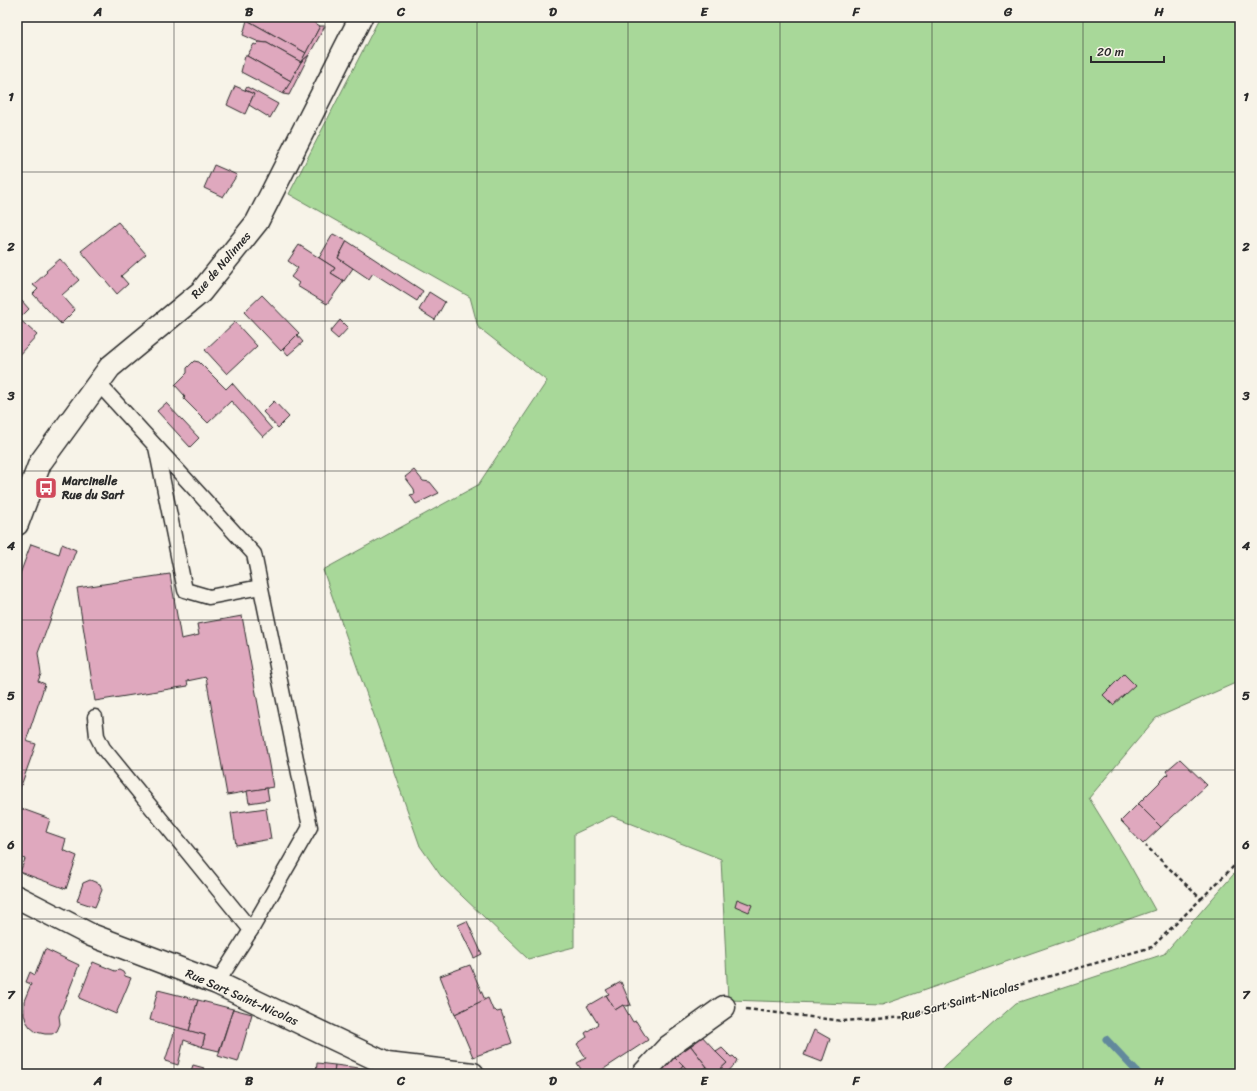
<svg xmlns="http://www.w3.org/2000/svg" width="1257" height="1091" viewBox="0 0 1257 1091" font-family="Sriracha,sans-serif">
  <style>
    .green { fill: #a8d899; stroke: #6a8262 }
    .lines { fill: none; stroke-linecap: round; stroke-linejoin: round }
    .stream { stroke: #62899c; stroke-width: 7 }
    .building { fill: #dfa8be; stroke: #2b2b2b }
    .lane-casing { stroke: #2b2b2b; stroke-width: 17 }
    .street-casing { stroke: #2b2b2b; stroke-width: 25 }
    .path { stroke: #2b2b2b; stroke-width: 2.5; stroke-dasharray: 4 3; stroke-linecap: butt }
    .lane { stroke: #f7f3e8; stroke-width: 14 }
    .street { stroke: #f7f3e8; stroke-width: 22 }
    .grid { fill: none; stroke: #2b2b2b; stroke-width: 1; stroke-opacity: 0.55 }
    .labels { text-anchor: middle; stroke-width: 3; stroke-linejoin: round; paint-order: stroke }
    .street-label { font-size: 12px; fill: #2b2b2b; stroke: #f7f3e8 }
    .poi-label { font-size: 12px; font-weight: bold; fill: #2b2b2b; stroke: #f7f3e8; text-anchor: start }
    .neatline { fill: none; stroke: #2b2b2b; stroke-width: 1.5 }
    .grid-label { font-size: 13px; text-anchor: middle; font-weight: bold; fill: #2b2b2b }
  </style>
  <rect width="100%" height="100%" fill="#f7f3e8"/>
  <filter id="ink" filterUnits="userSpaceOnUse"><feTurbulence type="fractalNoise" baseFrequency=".025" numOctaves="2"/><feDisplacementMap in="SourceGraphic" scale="8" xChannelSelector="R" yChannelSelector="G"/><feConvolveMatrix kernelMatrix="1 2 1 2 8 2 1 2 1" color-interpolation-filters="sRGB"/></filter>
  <g filter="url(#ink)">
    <g class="green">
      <polygon points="380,17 1240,17 1240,681 1156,718 1089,798 1126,858 1155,910 882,1005 728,1000 721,859 612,816 574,834 574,947 528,959 441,876 420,846 323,570 478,485 547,381 478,327 470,297 289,194"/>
      <polygon points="1240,867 1240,1074 937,1074 1016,1003 1164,954"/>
    </g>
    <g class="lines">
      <polyline class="stream" points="1106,1039 1139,1074"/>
    </g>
    <g class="building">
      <polygon points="247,17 305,17 320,26 306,53 247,20"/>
      <polygon points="247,20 306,53 301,62 267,43 259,42 243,35"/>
      <polygon points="320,26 325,26 309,55 301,62"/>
      <polygon points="259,42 267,43 301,62 291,81 247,56 254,44 256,45"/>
      <polygon points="309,55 289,95 283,94 301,62"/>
      <polygon points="245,56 247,56 291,81 283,94 241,72"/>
      <polygon points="235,86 254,94 245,114 227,105"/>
      <polygon points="247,87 278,104 270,118 249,105 254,94 245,90"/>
      <polygon points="214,165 237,175 223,197 204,188"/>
      <polygon points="118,222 146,254 121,276 128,284 117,294 81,251"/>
      <polygon points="333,234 347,241 338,258 353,268 344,281 331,273 335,268 319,258"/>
      <polygon points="347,241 423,291 417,301 373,273 369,279 338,258"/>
      <polygon points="299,245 335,268 331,273 344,281 327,304 297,286 299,283 291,277 298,268 288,261"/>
      <polygon points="60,259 79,280 62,295 75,310 61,324 33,294 38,289 33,285 47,272 46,271"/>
      <polygon points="429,292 445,302 435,320 419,310"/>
      <polygon points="262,295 299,333 281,351 244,312"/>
      <polygon points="22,301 29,309 23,315 17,309 17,306"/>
      <polygon points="17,317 37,335 17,357"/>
      <polygon points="340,320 348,328 338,339 330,332"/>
      <polygon points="235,322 257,346 227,374 205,350"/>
      <polygon points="297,335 303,342 288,355 283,349"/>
      <polygon points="194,361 199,362 226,389 232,383 272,429 263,437 231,401 208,423 184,399 185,396 175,385 187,373 187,368"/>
      <polygon points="274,401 289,417 278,428 263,412"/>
      <polygon points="166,403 199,438 190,447 157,411"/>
      <polygon points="414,470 423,481 430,482 439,493 416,504 410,495 415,494 414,489 405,477"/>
      <polygon points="31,544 59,554 62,544 76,550 38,653 41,674 38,681 45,684 26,741 36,744 17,797 17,582"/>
      <polygon points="170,574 181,639 199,635 197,624 242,616 273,787 227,795 206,677 187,681 188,686 95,701 77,588"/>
      <polygon points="1124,674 1135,685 1113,705 1103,695"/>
      <polygon points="1180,759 1207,785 1161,827 1138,804 1168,774 1166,771"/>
      <polygon points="267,788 269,800 249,803 247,791"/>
      <polygon points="1138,804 1161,827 1143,844 1121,821"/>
      <polygon points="17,807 50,819 46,832 66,839 63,850 77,856 66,889 20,872 25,859 17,856"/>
      <polygon points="266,808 271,839 236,845 231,813"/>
      <polygon points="90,880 100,884 102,890 95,907 77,901 83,883"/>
      <polygon points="737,899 752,905 749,912 735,906"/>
      <polygon points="467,921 482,954 474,958 458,925"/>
      <polygon points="45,949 79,965 59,1016 60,1024 57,1031 52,1034 45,1034 36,1032 30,1027 26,1021 24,1014 24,1001 31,984 26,982 30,972 35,975"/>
      <polygon points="93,962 115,971 119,970 123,972 125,976 131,978 116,1014 79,998"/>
      <polygon points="470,965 485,1000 455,1014 440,976"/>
      <polygon points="621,982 631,1005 626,1006 623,1005 615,1010 606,995 609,994 606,990"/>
      <polygon points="158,990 198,1000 189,1031 150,1020"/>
      <polygon points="606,995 615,1010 623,1005 633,1022 636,1021 648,1040 596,1074 584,1074 577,1063 586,1058 577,1044 587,1037 585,1033 598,1024 587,1006"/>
      <polygon points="488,998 493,1010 495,1010 497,1012 501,1011 512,1043 473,1057 455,1014"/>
      <polygon points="198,1000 233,1009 219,1051 202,1047 205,1035 189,1031"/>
      <polygon points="233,1009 252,1014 238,1062 218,1056"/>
      <polygon points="176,1027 205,1035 202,1047 184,1040 178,1065 165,1061"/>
      <polygon points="814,1030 830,1039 822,1062 804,1055"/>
      <polygon points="700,1034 727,1063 715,1074 707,1067 687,1041"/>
      <polygon points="687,1041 707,1067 695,1074 691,1074 671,1053"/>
      <polygon points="722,1048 731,1057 733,1056 737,1060 735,1064 726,1074 715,1074 727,1063 716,1052"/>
      <polygon points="671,1053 683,1065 676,1074 651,1074"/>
      <polygon points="317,1063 335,1065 334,1074 316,1074"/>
      <polygon points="193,1065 204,1068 202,1074 190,1074"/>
      <polygon points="335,1065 359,1068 358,1074 334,1074"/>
      <polygon points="683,1065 691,1074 676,1074"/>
      <polygon points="359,1068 375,1070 374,1074 358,1074"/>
    </g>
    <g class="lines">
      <g class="lane-casing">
        <g id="lane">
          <polyline points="98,383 254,554 310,827 251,930 217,983"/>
          <polyline points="156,447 185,590 209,597 260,587"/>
          <polyline points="95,717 97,736 103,748 251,930"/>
        </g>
      </g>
      <g class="street-casing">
        <g id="street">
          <polyline points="17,524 40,463 110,367 201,292 257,222 361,17"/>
          <polyline points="17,897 91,935 217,983 387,1064 473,1074"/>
          <polyline points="643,1074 668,1047 724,1007"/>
        </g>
      </g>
      <g class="path">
        <polyline points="1201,899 1240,860"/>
        <polyline points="746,1009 843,1021 907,1017 1152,947 1201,899 1146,846"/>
      </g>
      <use href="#lane" class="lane"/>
      <use href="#street" class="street"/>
    </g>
  </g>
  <path class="grid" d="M174,17V1074M325,17V1074M477,17V1074M628,17V1074M780,17V1074M932,17V1074M1083,17V1074M17,172H1240M17,321H1240M17,471H1240M17,620H1240M17,770H1240M17,919H1240"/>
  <defs>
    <g id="bus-square" transform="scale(1.15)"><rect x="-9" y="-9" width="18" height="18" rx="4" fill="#d1495b" stroke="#f7f3e8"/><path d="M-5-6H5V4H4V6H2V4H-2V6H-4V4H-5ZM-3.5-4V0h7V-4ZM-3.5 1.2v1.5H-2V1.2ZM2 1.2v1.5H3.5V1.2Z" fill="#fff"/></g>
  </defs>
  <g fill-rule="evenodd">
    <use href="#bus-square" x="46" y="488"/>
  </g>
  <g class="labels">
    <g class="street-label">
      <text transform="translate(221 265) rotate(-49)" y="4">Rue de Nalinnes</text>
      <text transform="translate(242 997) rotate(24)" y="4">Rue Sart Saint-Nicolas</text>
      <text transform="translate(960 1001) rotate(-15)" y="4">Rue Sart Saint-Nicolas</text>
    </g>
    <g class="poi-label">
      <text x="62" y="485">Marcinelle<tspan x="62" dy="14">Rue du Sart</tspan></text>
    </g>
  </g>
  <rect width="1257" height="1091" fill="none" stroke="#f7f3e8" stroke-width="44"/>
  <path d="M1091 56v6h73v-6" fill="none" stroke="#2b2b2b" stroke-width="2"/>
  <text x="1097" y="56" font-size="12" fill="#2b2b2b" stroke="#f7f3e8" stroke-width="3" paint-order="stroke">20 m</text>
  <rect x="22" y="22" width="1213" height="1047" class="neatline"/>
  <g class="grid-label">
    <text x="98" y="16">A</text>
    <text x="249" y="16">B</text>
    <text x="401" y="16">C</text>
    <text x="553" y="16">D</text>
    <text x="704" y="16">E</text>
    <text x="856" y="16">F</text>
    <text x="1008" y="16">G</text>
    <text x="1159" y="16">H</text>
    <text x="11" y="101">1</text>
    <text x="1246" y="101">1</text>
    <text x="11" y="251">2</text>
    <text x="1246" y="251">2</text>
    <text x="11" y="400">3</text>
    <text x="1246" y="400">3</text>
    <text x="11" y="550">4</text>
    <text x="1246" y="550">4</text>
    <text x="11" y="700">5</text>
    <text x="1246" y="700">5</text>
    <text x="11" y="849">6</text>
    <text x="1246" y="849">6</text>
    <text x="11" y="999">7</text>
    <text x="1246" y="999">7</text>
    <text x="98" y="1085">A</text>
    <text x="249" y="1085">B</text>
    <text x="401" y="1085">C</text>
    <text x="553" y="1085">D</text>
    <text x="704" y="1085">E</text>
    <text x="856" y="1085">F</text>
    <text x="1008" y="1085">G</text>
    <text x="1159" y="1085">H</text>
  </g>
</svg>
